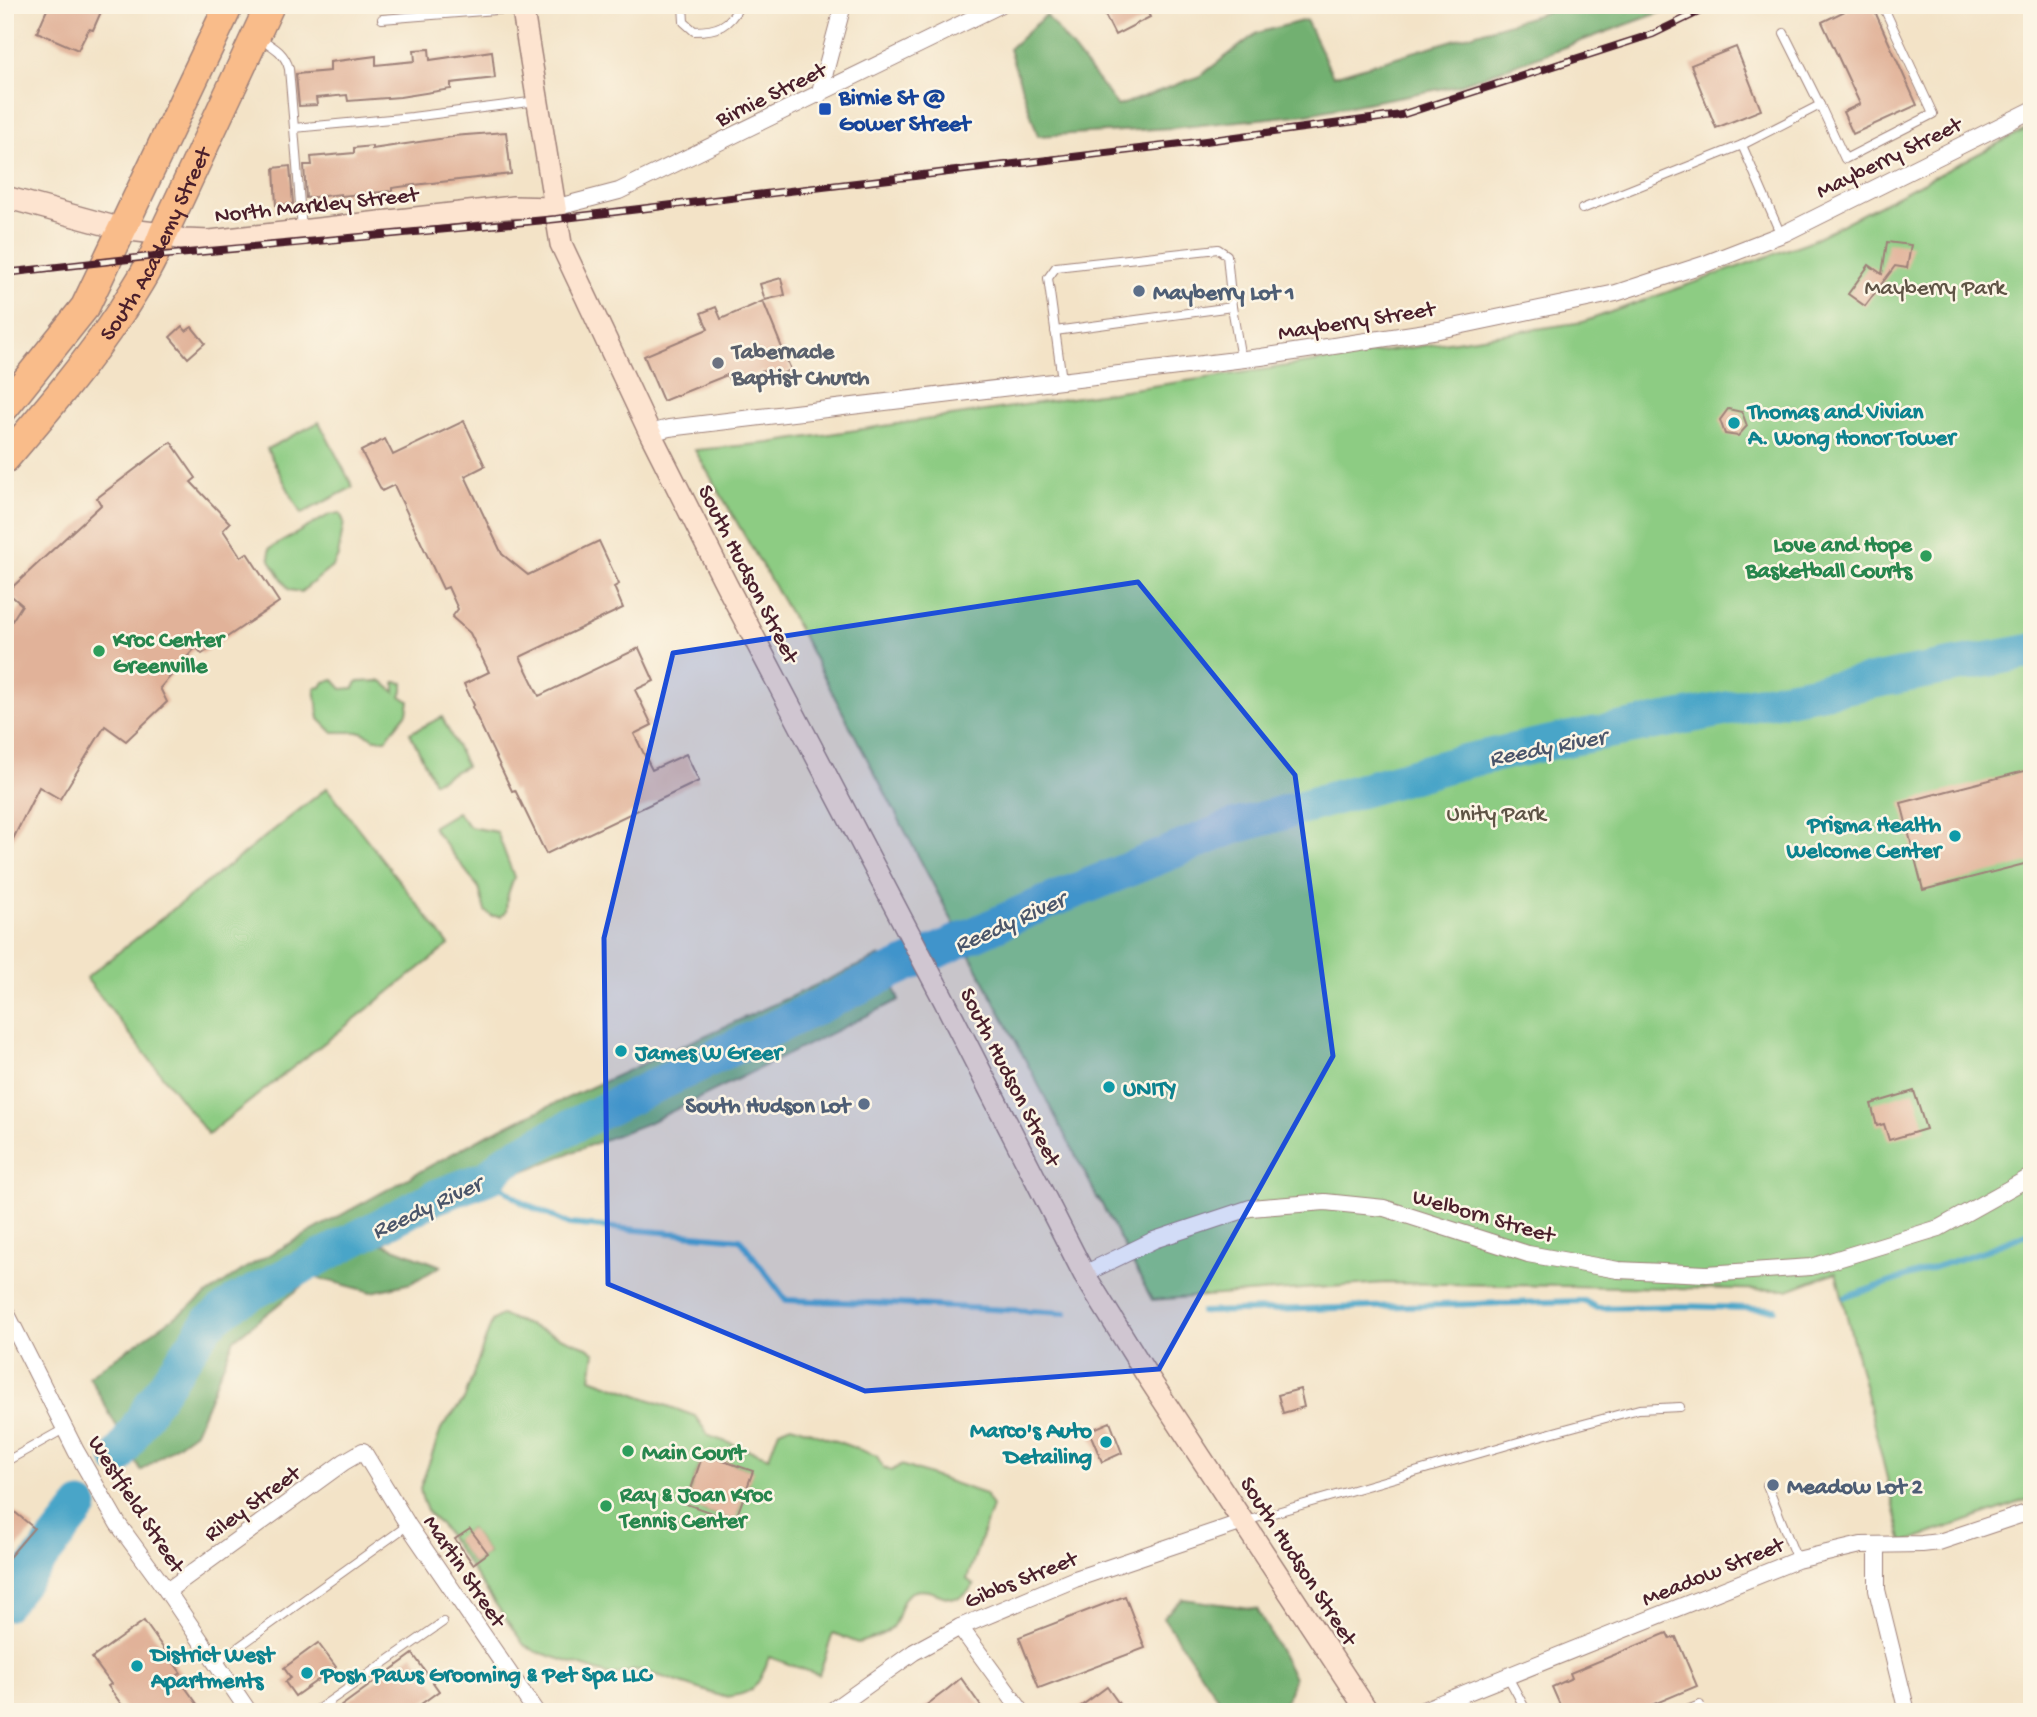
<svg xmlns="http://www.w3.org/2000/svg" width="2037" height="1717" viewBox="0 0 2037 1717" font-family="'Gochi Hand',sans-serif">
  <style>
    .green { fill: #8dcc83; stroke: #6c7657; stroke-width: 2; fill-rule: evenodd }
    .forest { fill: #72b071; stroke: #5e684e; stroke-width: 2 }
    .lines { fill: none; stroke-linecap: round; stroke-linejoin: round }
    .stream { stroke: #4aa5c8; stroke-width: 6 }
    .river { stroke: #4aa5c8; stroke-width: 35 }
    .building { fill: #e1b299 }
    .lane-casing { stroke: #9e8179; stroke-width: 10 }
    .street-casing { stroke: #9e8179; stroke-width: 18 }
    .secondary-casing { stroke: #9e8179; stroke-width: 24 }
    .highway-casing { stroke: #9e8179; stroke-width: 31 }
    .lane { stroke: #fff; stroke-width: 8 }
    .street { stroke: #fff; stroke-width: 16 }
    .secondary { stroke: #fde4d0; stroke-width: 21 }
    .highway { stroke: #f9bc8a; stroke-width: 28 }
    .rail-casing { stroke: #4a1f2b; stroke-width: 8 }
    .rail { stroke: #fcf5e5; stroke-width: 5; stroke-dasharray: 16; stroke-linecap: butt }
    .marked { fill: #1d4ed8; fill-opacity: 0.2; stroke: #1d4ed8; stroke-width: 5; stroke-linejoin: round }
    .transit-dot { fill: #1a4fb4; stroke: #fcf5e5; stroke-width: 2.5 }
    .service-dot { fill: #5c6f8a; stroke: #fcf5e5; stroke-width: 2.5 }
    .worship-dot { fill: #6b7280; stroke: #fcf5e5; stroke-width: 2.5 }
    .culture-dot { fill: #0f9aa8; stroke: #fcf5e5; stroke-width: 2.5 }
    .leisure-dot { fill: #2e9e5b; stroke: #fcf5e5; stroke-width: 2.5 }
    .labels { text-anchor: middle; stroke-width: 5; stroke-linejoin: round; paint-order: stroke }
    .street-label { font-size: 23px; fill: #4a1f2b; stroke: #fcf5e5 }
    .transit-label { font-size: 23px; font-weight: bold; fill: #164399; stroke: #fcf5e5; text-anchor: start }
    .park-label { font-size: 23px; fill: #5e5345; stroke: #fcf5e5 }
    .service-label { font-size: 23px; font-weight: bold; fill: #4e5e75; stroke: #fcf5e5; text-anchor: start }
    .worship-label { font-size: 23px; font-weight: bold; fill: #5b616d; stroke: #fcf5e5; text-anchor: start }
    .culture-label { font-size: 23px; font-weight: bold; fill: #0d838f; stroke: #fcf5e5; text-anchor: start }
    .leisure-label { font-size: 23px; font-weight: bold; fill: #27864d; stroke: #fcf5e5; text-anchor: start }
    .water-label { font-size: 24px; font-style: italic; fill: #4a556a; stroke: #fcf5e5 }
  </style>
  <rect width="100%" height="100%" fill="#fcf5e5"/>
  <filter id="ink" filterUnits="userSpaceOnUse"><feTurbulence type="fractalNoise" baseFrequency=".0143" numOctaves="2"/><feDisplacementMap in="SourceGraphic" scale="14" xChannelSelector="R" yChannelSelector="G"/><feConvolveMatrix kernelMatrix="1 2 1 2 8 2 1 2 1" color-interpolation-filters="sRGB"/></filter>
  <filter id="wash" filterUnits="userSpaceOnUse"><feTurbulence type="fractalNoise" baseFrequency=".00686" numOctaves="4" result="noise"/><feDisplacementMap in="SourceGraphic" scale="28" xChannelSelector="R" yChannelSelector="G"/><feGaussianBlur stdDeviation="1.57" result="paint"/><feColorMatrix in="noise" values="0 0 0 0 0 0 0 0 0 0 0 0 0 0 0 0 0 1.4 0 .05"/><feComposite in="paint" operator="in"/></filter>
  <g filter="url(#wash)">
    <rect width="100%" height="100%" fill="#f3e3c7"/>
    <g class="green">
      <polygon points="2032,126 2032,1498 1903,1543 1836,1272 1788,1290 1385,1283 1152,1300 1099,1199 1098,1200 1087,1177 800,631 695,450 769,443 1583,322 1808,242"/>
      <polygon points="319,422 353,487 301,514 267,449"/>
      <polygon points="340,513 344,522 338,556 333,566 301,592 289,590 270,560 269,549 329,515"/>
      <polygon points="334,680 342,689 354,688 357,682 382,681 395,692 395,682 403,683 403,691 401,696 409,701 407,713 386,739 375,739 362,732 332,732 319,719 315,688 321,687 324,682"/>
      <polygon points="442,717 466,766 434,782 410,733"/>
      <polygon points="327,788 449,945 208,1134 86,978"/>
      <polygon points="457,812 470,827 497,832 514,877 507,897 506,912 501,916 492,916 485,911 479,888 432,827"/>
      <path d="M501,1315L587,1347L595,1353L591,1378L695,1416L709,1436L769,1457L779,1430L792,1425L877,1456L882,1467L891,1471L901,1465L985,1494L992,1507L967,1579L974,1585C953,1614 937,1585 915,1591C898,1595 901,1617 892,1627C884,1636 869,1639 858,1643L833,1633L819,1675L769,1657C760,1685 754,1695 724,1697L644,1671L635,1670L612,1676L535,1651L524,1645L440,1524C428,1516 422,1502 420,1488L442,1427L464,1400L492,1321ZM703,1454L752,1471L735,1521L686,1504ZM470,1529L488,1553L473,1564L456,1540Z"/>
    </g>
    <g class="forest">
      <polygon points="1570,5 1681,5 1456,86 1307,114 1172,128 1038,136 1009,49 1046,15 1118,106 1200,76 1257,33 1306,20 1333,76"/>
      <polygon points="880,956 899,1000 650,1122 462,1195 383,1244 441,1266 411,1283 372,1292 314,1277 234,1339 195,1432 141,1471 89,1376 247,1267 488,1134"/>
      <polygon points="1183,1599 1257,1609 1294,1678 1282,1712 1227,1712 1163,1617"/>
    </g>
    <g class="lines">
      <g class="stream">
        <polyline points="489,1177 523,1203 569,1224 740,1239 786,1300 895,1304 1066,1313"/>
        <polyline points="1846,1297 1986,1250 2032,1232"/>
        <polyline points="1202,1312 1584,1301 1597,1308 1684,1306 1775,1309"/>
      </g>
      <g class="river">
        <polyline points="118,1458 151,1405 208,1323 235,1302 435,1197 489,1177 504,1162 580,1122 877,978 1026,911 1233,827 1457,763 1558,741 2032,651"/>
        <polyline points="5,1604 81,1507"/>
      </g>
    </g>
    <g id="blocks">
      <g class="building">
        <polygon points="49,5 104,5 93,30 89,29 78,50 37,32"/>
        <polygon points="1100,5 1144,5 1150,17 1115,35"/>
        <polygon points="1857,5 1872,5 1917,105 1853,134 1843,112 1860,104 1822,22"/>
        <polygon points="1736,47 1761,110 1716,128 1691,65"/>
        <polygon points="429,49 430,60 492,51 495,78 451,83 451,89 400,97 348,101 347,95 316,98 317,105 299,106 296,74 330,71 330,62 376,56 376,65 415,61 414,50"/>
        <polygon points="506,132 511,174 414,185 392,188 392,191 341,196 341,194 306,198 304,165 312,165 311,157 354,153 354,148 372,146 372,149 453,137 453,136"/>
        <polygon points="290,166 293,204 276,205 274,168"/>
        <polygon points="1887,242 1911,245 1907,268 1895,266 1865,306 1848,294 1869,265 1882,274"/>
        <polygon points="781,278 785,295 765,300 760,284"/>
        <polygon points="763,301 791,370 767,380 763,371 731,384 727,375 663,401 644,356 708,329 701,313 716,307 721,319"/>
        <polygon points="182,326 186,331 192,327 205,343 188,358 170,337"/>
        <polygon points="1728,409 1742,412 1747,426 1738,436 1725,434 1720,420"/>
        <polygon points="464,421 485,466 465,476 502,554 528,575 599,541 619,584 614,587 623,608 520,657 539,696 639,648 654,681 635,690 652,725 634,734 652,770 686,754 699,781 546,854 515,790 512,791 472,707 474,705 464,684 489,672 470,633 452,617 458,609 448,587 443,589 394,485 382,491 361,451 385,439 393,455"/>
        <polygon points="171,442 196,478 191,482 230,523 223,530 241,557 247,553 279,602 202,654 196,647 160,688 167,702 126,741 105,726 60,799 39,787 5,855 5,632 22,605 7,592 101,505 97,498"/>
        <polygon points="2032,769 2032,862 1923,890 1901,803"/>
        <polygon points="1914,1091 1926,1129 1889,1140 1884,1124 1877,1126 1871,1104"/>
        <polygon points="1300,1389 1304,1407 1283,1413 1278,1395"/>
        <polygon points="1110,1422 1122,1453 1102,1462 1089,1431"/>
        <polygon points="703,1454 753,1471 735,1521 686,1504"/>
        <polygon points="5,1504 34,1528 5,1562"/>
        <polygon points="470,1529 488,1553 473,1564 455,1539"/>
        <polygon points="1125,1596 1145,1648 1039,1688 1019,1637"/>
        <polygon points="144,1621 181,1673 177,1676 203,1712 127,1712 108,1686 111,1684 92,1658"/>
        <polygon points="1667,1633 1670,1639 1676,1637 1697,1686 1635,1712 1563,1712 1552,1687 1572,1678 1570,1673"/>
        <polygon points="318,1643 336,1667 295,1696 285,1682 291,1678 284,1668"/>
        <polygon points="413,1654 439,1691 410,1712 333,1712"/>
        <polygon points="961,1678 985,1712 917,1712 944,1692"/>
        <polygon points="1107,1687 1125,1712 1073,1712"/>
      </g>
    </g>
  </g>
  <g filter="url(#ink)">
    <use href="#blocks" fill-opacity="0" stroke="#9e8179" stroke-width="2"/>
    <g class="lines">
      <g class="lane-casing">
        <g id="lane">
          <path d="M683,5L684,22L694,31C718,31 729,26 740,5"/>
          <polyline points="382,19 520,8"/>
          <polyline points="1784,33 1820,105"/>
          <path d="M261,39C274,47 285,53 289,69L294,128"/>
          <polyline points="1582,209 1742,145"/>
          <polyline points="302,230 294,128 412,117 537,101"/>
          <polyline points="1781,235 1742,145 1820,105 1845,159 1933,114 1884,8"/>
          <polyline points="1055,331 1232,307"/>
          <polyline points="1062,380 1048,278 1056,267 1218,249 1227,255 1232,307 1241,359"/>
          <polyline points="5,1462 64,1429"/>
          <polyline points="1767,1485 1797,1560"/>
          <polyline points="1246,1521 1532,1438 1639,1409 1680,1407"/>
          <polyline points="215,1664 408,1525"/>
          <polyline points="1508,1677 1527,1712"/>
          <polyline points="314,1712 443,1622"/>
          <polyline points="1682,1712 1700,1705"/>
        </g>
      </g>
      <g class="street-casing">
        <g id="street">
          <polyline points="819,95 843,5"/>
          <polyline points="554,208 619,191 1000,5"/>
          <polyline points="650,433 669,428 1261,357 1439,330 1616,293 1705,264 1785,233 2032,110"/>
          <polyline points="1084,1274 1154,1240 1250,1208 1325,1202 1384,1208 1528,1254 1618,1270 1707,1274 1811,1267 1939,1228 2032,1176"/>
          <polyline points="5,1310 76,1451 118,1524 167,1591 249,1712"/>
          <polyline points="1877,1545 1877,1590 1907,1712"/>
          <polyline points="167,1591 344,1462 363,1451 408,1525 536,1712"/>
          <polyline points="960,1627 1022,1712"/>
          <polyline points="830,1712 914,1652 960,1627 1075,1579 1243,1522"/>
          <polyline points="1418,1712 1797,1560 1861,1545 1922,1544 1939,1542 2032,1511"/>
        </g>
      </g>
      <g class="secondary-casing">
        <g id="secondary">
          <polyline points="522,5 561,244 650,433 727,586 944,1000 1084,1274 1148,1377 1368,1712"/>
          <polyline points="5,197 122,229 163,234 184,240 210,241 513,207 554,208"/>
        </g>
      </g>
      <g class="highway-casing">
        <g id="highway">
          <polyline points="5,407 85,307 229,5"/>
          <path id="s1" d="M5,459C47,410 87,363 122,310C138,285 153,262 163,234L270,5"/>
        </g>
      </g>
      <use href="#lane" class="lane"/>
      <use href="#street" class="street"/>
      <use href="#secondary" class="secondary"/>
      <use href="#highway" class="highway"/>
      <g class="rail-casing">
        <polyline id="rail" points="5,273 155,256 556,219 1198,142 1401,115 1653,34 1713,5"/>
      </g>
      <use href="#rail" class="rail"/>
    </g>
  </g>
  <path class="marked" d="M1138,582L1295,775L1333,1056L1159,1369L865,1391L608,1284L604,938L673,653Z"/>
  <rect class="transit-dot" x="818" y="102" width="14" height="14" rx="3.5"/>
  <g class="service-dot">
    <circle cx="1139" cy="291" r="7"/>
    <circle cx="864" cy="1104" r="7"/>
    <circle cx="1773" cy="1485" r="7"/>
  </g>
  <circle class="worship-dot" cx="718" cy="363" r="7"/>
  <g class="culture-dot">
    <circle cx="1734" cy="423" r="7"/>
    <circle cx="1955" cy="836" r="7"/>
    <circle cx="621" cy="1051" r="7"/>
    <circle cx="1109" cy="1087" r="7"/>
    <circle cx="1106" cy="1442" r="7"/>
    <circle cx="137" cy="1666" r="7"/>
    <circle cx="307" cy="1673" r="7"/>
  </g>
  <g class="leisure-dot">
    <circle cx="1926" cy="556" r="7"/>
    <circle cx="99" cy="651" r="7"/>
    <circle cx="628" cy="1451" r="7"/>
    <circle cx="606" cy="1506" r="7"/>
  </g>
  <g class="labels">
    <g class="street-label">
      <text transform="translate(770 93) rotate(-26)" y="8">Birnie Street</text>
      <text transform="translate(1888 156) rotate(-26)" y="8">Mayberry Street</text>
      <text transform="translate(316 203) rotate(-6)" y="8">North Markley Street</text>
      <text dy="8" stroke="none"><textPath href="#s1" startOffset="264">South Academy Street</textPath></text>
      <text transform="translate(1356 319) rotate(-9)" y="8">Mayberry Street</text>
      <text transform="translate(750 573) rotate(63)" y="8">South Hudson Street</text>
      <text transform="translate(1012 1076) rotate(63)" y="8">South Hudson Street</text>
      <text transform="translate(1484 1214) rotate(16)" y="8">Welborn Street</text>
      <text transform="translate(251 1502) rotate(-36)" y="8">Riley Street</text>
      <text transform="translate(138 1503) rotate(57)" y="8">Westfield Street</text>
      <text transform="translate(1300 1560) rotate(57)" y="8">South Hudson Street</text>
      <text transform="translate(466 1570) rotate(56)" y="8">Martin Street</text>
      <text transform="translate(1712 1570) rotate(-22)" y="8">Meadow Street</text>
      <text transform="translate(1020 1578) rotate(-22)" y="8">Gibbs Street</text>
    </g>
    <g class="transit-label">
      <text x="839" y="104">Birnie St @<tspan x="839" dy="26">Gower Street</tspan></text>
    </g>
    <g class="park-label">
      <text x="1935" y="294">Mayberry Park</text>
      <text x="1496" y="820">Unity Park</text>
    </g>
    <g class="service-label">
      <text x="1153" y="299">Mayberry Lot 1</text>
      <text x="850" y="1112" text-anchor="end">South Hudson Lot</text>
      <text x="1787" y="1493">Meadow Lot 2</text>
    </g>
    <g class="worship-label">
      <text x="732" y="358">Tabernacle<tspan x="732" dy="26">Baptist Church</tspan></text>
    </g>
    <g class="culture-label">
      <text x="1748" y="418">Thomas and Vivian<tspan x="1748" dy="26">A. Wong Honor Tower</tspan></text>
      <text x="1941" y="831" text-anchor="end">Prisma Health<tspan x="1941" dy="26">Welcome Center</tspan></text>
      <text x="635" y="1059">James W Greer</text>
      <text x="1123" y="1095">UNITY</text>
      <text x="1092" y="1437" text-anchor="end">Marco's Auto<tspan x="1092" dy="26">Detailing</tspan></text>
      <text x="151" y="1661">District West<tspan x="151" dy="26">Apartments</tspan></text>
      <text x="321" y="1681">Posh Paws Grooming &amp; Pet Spa LLC</text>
    </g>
    <g class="leisure-label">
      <text x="1912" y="551" text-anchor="end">Love and Hope<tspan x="1912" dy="26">Basketball Courts</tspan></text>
      <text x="113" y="646">Kroc Center<tspan x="113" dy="26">Greenville</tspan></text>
      <text x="642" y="1459">Main Court</text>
      <text x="620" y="1501">Ray &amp; Joan Kroc<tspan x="620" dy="26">Tennis Center</tspan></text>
    </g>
    <g class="water-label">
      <text transform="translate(1547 746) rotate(-11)" y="8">Reedy River</text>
      <text transform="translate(1009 921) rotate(-24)" y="8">Reedy River</text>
      <text transform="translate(426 1206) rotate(-25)" y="8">Reedy River</text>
    </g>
  </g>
  <rect width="2037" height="1717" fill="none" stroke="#fcf5e5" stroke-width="28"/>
</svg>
